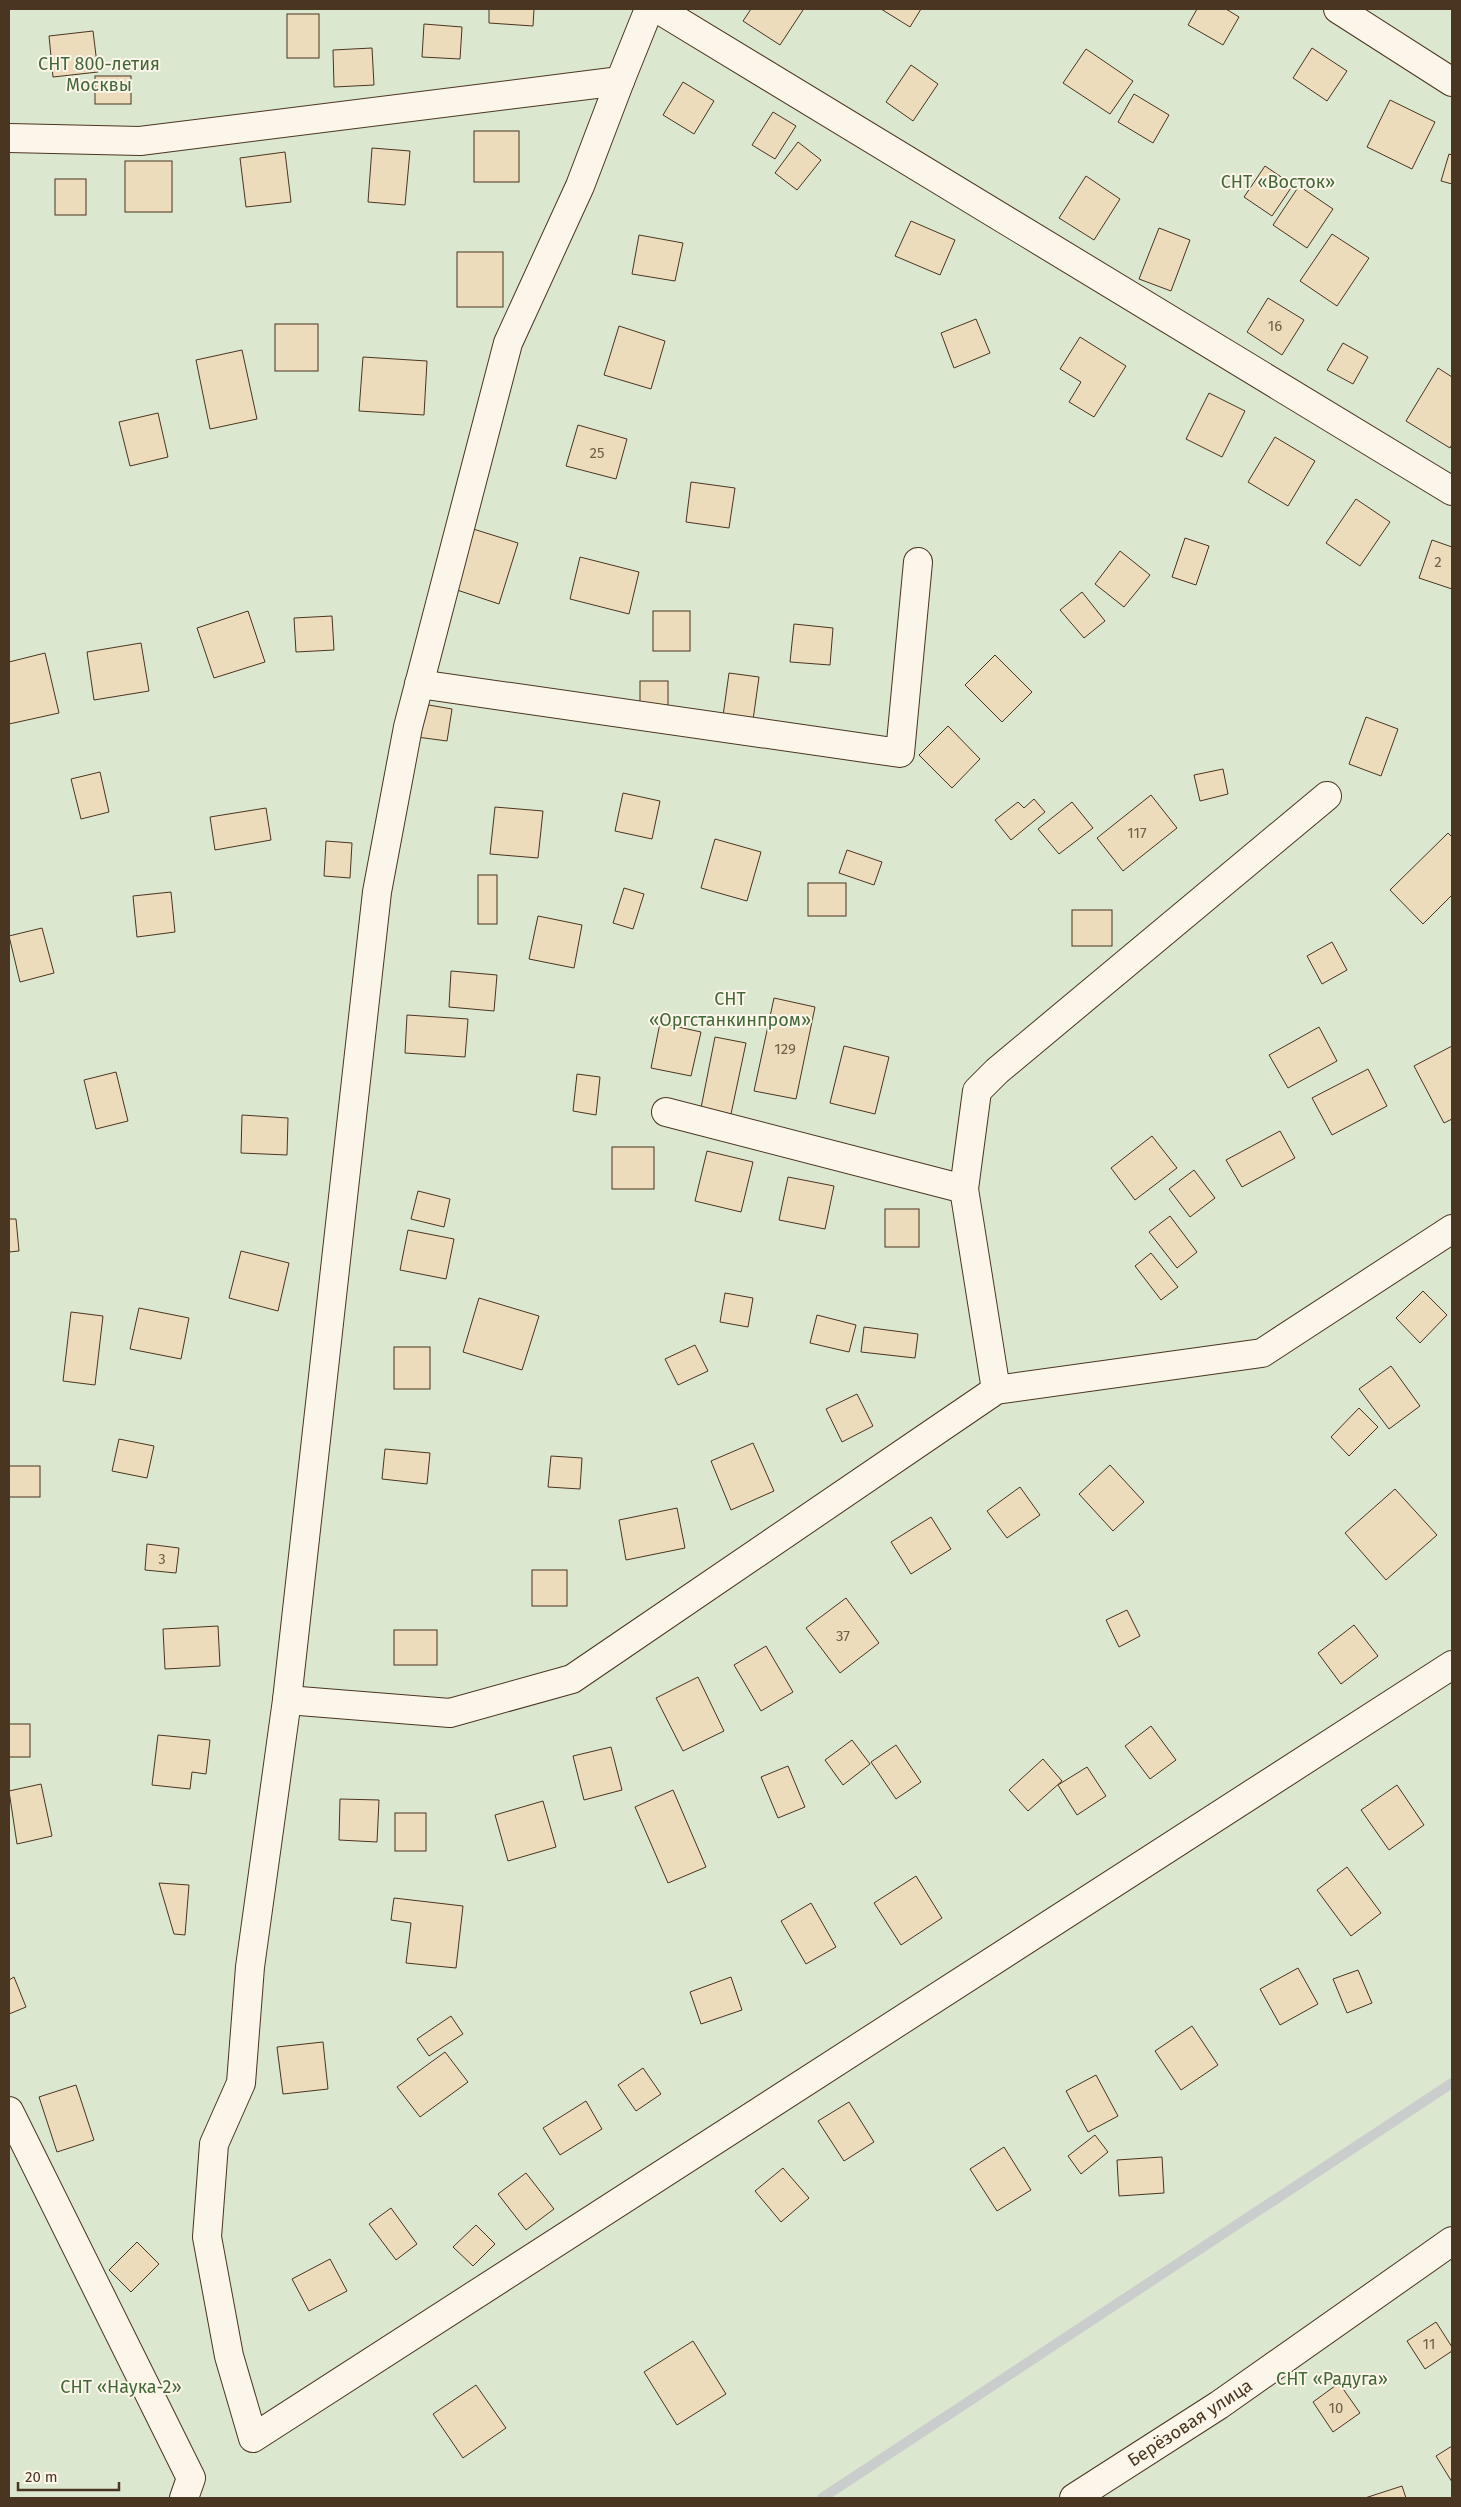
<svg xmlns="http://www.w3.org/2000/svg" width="1461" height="2507" viewBox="0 0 1461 2507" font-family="'Fira Sans',sans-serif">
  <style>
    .green { fill: #dce7d0; stroke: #887966 }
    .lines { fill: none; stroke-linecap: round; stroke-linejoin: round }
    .stream { stroke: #c9cecd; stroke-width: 10 }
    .building { fill: #ecdcbc; stroke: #4a3520 }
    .minor-casing { stroke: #4a3520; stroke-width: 30 }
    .minor { stroke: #fbf6e9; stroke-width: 28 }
    .labels { text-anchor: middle; stroke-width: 4; stroke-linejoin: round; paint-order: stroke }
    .number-label { font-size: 15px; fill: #725f47 }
    .park-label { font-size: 18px; fill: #436837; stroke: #fbf6e9 }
    .street-label { font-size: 18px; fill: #4a3520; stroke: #fbf6e9 }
  </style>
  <rect width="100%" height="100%" fill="#fbf6e9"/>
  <rect class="green" x="9" y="9" width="1443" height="2489"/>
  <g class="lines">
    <polyline class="stream" points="822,2498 1452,2083"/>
  </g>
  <g class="building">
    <polygon points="489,9 534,9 533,26 489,23"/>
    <polygon points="751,9 801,9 803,10 780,45 743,21"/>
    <polygon points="881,9 921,9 910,27"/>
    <polygon points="1197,9 1226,9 1239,17 1223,45 1188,25"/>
    <rect x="287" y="14" width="32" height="44"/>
    <polygon points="424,24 462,27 460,59 422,57"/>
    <polygon points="93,31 98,72 53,77 49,36"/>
    <polygon points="372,48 374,85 334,87 333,50"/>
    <polygon points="1312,48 1347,71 1327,101 1293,78"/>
    <polygon points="1086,49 1133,81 1110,114 1063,83"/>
    <polygon points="911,65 938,84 913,121 886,102"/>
    <rect x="95" y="76" width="36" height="28"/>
    <polygon points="683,82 714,101 694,134 663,115"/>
    <polygon points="1134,94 1169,115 1153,143 1118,122"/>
    <polygon points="1390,100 1435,122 1412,169 1367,147"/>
    <polygon points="773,112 796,126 775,159 752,145"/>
    <rect x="474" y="131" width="45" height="51"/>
    <polygon points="798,142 821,160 797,190 775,173"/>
    <polygon points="372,148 410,151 405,205 368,202"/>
    <polygon points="285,152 291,202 246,207 240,158"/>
    <polygon points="1449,154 1452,155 1452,184 1441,181"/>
    <rect x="125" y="161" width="47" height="51"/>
    <polygon points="1265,166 1293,185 1272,216 1244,197"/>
    <polygon points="1086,176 1120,199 1094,240 1059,218"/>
    <rect x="55" y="179" width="31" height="36"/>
    <polygon points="1299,186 1333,209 1307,248 1273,225"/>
    <polygon points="911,221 955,240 940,275 895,256"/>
    <polygon points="1159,228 1190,240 1171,291 1139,279"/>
    <polygon points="1332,234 1369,258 1337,306 1300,281"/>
    <polygon points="639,235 683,243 675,281 632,274"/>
    <rect x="457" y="252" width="46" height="55"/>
    <polygon points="1268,298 1304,320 1282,355 1247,332"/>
    <polygon points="976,319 990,353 954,368 941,333"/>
    <rect x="275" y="324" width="43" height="47"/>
    <polygon points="619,326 665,341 651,389 604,375"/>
    <polygon points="1080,337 1126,366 1094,417 1069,402 1081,382 1060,369"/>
    <polygon points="1343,343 1368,357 1353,384 1327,370"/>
    <polygon points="242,350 257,419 210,429 196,360"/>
    <polygon points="363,357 427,361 424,415 359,411"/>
    <polygon points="1438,368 1452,377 1452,444 1450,448 1406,421"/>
    <polygon points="1209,393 1245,411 1222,457 1186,439"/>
    <polygon points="158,413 168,457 130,466 119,422"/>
    <polygon points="578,425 627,439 616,479 566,466"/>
    <polygon points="1275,437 1315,461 1288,506 1248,482"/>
    <polygon points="691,482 735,488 729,528 686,522"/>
    <polygon points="1356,499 1390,522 1360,566 1326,543"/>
    <polygon points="470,528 518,543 499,604 451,588"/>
    <polygon points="1185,538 1209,546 1196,585 1172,577"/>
    <polygon points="1432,540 1452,547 1452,589 1419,578"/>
    <polygon points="1120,551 1150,575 1124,607 1095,584"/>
    <polygon points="580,557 639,572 629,614 570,599"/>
    <polygon points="1082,592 1105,621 1084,638 1060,610"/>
    <polygon points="248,611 265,662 214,678 197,628"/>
    <rect x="653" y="611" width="37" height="40"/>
    <polygon points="332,616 334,650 296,652 294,618"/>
    <polygon points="794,624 833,628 830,665 790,662"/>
    <polygon points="141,643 149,691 94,700 87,652"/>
    <polygon points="45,653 59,713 9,724 9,662"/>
    <polygon points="995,655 1032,692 1002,722 965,685"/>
    <polygon points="729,673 759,677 753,720 723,716"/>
    <rect x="640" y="681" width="28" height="32"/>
    <polygon points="423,704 452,709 447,741 417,737"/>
    <polygon points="1366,717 1398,729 1381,776 1349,764"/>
    <polygon points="948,726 980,759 952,788 919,755"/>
    <polygon points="1223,769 1228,794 1200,801 1194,775"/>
    <polygon points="100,772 109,812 81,819 71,779"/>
    <polygon points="623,793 660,801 652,839 615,831"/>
    <polygon points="1151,795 1177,828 1123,871 1097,838"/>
    <polygon points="1034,799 1045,812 1011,840 995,820 1018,802 1024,808"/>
    <polygon points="1072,802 1093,828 1059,854 1038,829"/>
    <polygon points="495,807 543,811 538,858 490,854"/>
    <polygon points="266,808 271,840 215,850 210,817"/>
    <polygon points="1448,833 1452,837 1452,895 1423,924 1390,890"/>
    <polygon points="715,839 761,852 747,901 701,888"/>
    <polygon points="326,841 352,843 350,878 324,876"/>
    <polygon points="847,850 882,862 874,885 839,873"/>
    <rect x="478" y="875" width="19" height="49"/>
    <rect x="808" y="883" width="38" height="33"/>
    <polygon points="624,888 644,894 633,929 613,923"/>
    <polygon points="171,892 175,932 137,937 133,896"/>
    <rect x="1072" y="910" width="40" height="36"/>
    <polygon points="538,916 582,925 574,968 529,959"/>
    <polygon points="42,928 54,973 20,982 9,936"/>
    <polygon points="1332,942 1347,970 1322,984 1307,956"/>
    <polygon points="451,971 497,975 494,1011 449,1007"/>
    <polygon points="774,998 815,1007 796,1099 754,1091"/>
    <polygon points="407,1015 468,1019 465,1057 405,1053"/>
    <polygon points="660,1023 701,1032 691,1076 651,1068"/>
    <polygon points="1319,1027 1337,1061 1288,1088 1269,1055"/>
    <polygon points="715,1037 746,1043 731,1114 701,1108"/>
    <polygon points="844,1046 889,1057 875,1114 830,1103"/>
    <polygon points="1452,1046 1452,1119 1444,1123 1414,1066"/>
    <polygon points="1368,1069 1387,1106 1332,1135 1312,1098"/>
    <polygon points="116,1072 128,1121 96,1129 84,1080"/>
    <polygon points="577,1074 600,1077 596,1115 573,1111"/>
    <polygon points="242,1115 288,1118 287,1155 241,1153"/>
    <polygon points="1280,1131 1295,1158 1242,1187 1226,1160"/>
    <polygon points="1152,1136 1177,1168 1135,1200 1111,1168"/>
    <rect x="612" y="1147" width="42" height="42"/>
    <polygon points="707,1151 753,1162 741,1212 695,1201"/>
    <polygon points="1194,1170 1215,1198 1190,1217 1169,1189"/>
    <polygon points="788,1177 834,1186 825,1229 779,1220"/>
    <polygon points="418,1191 450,1199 444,1227 411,1219"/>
    <rect x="885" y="1209" width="34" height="38"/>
    <polygon points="1170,1216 1197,1252 1177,1268 1149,1232"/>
    <polygon points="9,1219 16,1219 19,1251 9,1252"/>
    <polygon points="408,1230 454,1239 446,1279 400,1270"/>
    <polygon points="241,1251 289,1263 278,1311 229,1298"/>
    <polygon points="1151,1253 1178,1287 1161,1300 1135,1266"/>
    <polygon points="1423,1291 1447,1315 1420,1343 1396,1318"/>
    <polygon points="725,1293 753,1298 748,1327 720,1322"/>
    <polygon points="479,1298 539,1316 522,1370 463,1352"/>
    <polygon points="139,1308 189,1318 181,1359 130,1349"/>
    <polygon points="71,1312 103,1316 95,1385 63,1381"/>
    <polygon points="817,1315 856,1325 849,1352 810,1343"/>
    <polygon points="864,1327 918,1334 915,1358 861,1352"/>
    <polygon points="695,1345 708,1371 678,1385 665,1359"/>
    <rect x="394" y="1347" width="36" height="42"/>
    <polygon points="1391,1366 1420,1406 1389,1429 1359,1389"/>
    <polygon points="857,1394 873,1426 842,1442 826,1409"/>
    <polygon points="1359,1408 1378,1427 1349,1456 1331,1437"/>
    <polygon points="119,1439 154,1446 147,1478 112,1471"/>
    <polygon points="753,1443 774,1491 731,1510 711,1461"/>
    <polygon points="385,1449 430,1453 427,1484 382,1479"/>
    <polygon points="551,1456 582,1458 580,1489 548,1487"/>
    <polygon points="1110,1465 1144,1502 1113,1531 1079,1494"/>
    <rect x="9" y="1466" width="31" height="31"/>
    <polygon points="1020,1487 1040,1515 1007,1538 987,1511"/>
    <polygon points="1395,1489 1437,1535 1386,1580 1345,1533"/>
    <polygon points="677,1508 685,1548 626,1560 619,1520"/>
    <polygon points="931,1517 951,1549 911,1574 891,1542"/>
    <polygon points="147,1544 179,1548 176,1573 145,1570"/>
    <rect x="532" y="1570" width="35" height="36"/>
    <polygon points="846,1598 879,1643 840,1673 806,1628"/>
    <polygon points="1127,1610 1140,1636 1119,1647 1106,1620"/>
    <polygon points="1354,1625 1378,1656 1341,1684 1318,1653"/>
    <polygon points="218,1626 220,1666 165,1669 163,1629"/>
    <rect x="394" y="1630" width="43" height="35"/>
    <polygon points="766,1646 793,1692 761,1711 734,1665"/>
    <polygon points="698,1677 724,1731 683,1751 656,1698"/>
    <rect x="9" y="1724" width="21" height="33"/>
    <polygon points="1151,1726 1176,1760 1150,1779 1125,1746"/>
    <polygon points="158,1735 210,1740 206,1774 192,1772 190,1789 152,1785"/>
    <polygon points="852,1740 870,1764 843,1785 825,1760"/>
    <polygon points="896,1745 921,1782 896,1799 871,1762"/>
    <polygon points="611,1747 622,1790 584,1800 573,1756"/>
    <polygon points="1043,1759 1062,1781 1028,1811 1009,1790"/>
    <polygon points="788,1766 805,1807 778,1818 761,1777"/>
    <polygon points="1087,1767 1106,1796 1077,1815 1058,1785"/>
    <polygon points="41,1784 52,1836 17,1844 9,1791"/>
    <polygon points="1397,1785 1424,1825 1389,1850 1361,1810"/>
    <polygon points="673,1790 706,1867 668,1883 635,1807"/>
    <polygon points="340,1799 379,1800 377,1842 339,1840"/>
    <polygon points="543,1801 556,1847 508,1861 495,1815"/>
    <rect x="395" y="1813" width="31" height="38"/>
    <polygon points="1347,1867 1381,1913 1351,1936 1317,1890"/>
    <polygon points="916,1876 942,1918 901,1945 874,1903"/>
    <polygon points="159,1883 189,1885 185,1935 174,1934"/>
    <polygon points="394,1898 463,1906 456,1968 406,1963 411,1923 391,1920"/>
    <polygon points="811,1903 836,1947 806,1964 781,1921"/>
    <polygon points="1298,1968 1318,2004 1280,2025 1260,1989"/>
    <polygon points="1358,1970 1372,2003 1347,2013 1333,1979"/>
    <polygon points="14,1977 26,2007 9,2014 9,1980"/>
    <polygon points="731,1977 742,2010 701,2024 690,1992"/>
    <polygon points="451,2016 463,2034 429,2056 417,2039"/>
    <polygon points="1192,2026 1218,2065 1181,2090 1155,2051"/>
    <polygon points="323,2042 328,2089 283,2094 277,2047"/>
    <polygon points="445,2052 468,2082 420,2117 397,2087"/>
    <polygon points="643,2068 661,2094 636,2111 618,2085"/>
    <polygon points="1096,2075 1118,2116 1088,2132 1066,2091"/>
    <polygon points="76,2085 94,2140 57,2152 39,2097"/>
    <polygon points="586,2101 602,2129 560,2155 543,2128"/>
    <polygon points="849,2102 874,2142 844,2161 818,2121"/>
    <polygon points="1095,2135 1108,2152 1081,2174 1068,2156"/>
    <polygon points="1004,2147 1031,2190 997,2211 970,2169"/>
    <polygon points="1162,2157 1164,2193 1119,2196 1117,2160"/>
    <polygon points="783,2168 809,2198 781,2222 755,2191"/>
    <polygon points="526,2173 554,2209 526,2230 498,2194"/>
    <polygon points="391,2208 417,2244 396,2260 369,2224"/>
    <polygon points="476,2225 495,2244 473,2266 453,2247"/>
    <polygon points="137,2242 159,2264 131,2292 109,2270"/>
    <polygon points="330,2259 347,2291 309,2311 292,2279"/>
    <polygon points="1436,2322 1452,2347 1452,2351 1425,2369 1407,2341"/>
    <polygon points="693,2341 726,2394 677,2425 644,2372"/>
    <polygon points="1339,2383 1360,2413 1333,2432 1313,2402"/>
    <polygon points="476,2385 506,2428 463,2458 433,2414"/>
    <polygon points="1452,2446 1452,2482 1436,2456"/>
    <polygon points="1402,2486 1406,2498 1365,2498"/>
  </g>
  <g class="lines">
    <g class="minor-casing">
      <g id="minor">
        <polyline points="658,9 1452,491"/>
        <polyline points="1338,9 1452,82"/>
        <polyline points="620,81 580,186 508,343 408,727 377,892 287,1700 250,1967 241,2083 214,2144 207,2237 229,2356 253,2438 1452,1665"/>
        <polyline points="9,138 140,141 620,81 649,9"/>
        <polyline points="419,684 900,753 918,562"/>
        <polyline points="666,1112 964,1189"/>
        <polyline points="996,1390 964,1189 977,1091 997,1071 1327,796"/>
        <polyline points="287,1700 450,1713 572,1679 996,1390 1262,1353 1452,1229"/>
        <polyline points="9,2111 191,2478 184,2498"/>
        <polyline points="1074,2498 1219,2405 1452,2241"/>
      </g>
    </g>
    <use href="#minor" class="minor"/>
  </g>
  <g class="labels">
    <g class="number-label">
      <text x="1275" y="331">16</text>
      <text x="597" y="458">25</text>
      <text x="1438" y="567">2</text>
      <text x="1137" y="838">117</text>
      <text x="785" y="1054">129</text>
      <text x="162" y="1564">3</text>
      <text x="843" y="1641">37</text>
      <text x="1429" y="2349">11</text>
      <text x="1336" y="2413">10</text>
    </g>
    <g class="park-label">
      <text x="99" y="70">СНТ 800-летия<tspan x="99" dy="21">Москвы</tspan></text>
      <text x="1278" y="188">СНТ «Восток»</text>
      <text x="730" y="1005">СНТ<tspan x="730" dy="21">«Оргстанкинпром»</tspan></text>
      <text x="1332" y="2385">СНТ «Радуга»</text>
      <text x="121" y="2393">СНТ «Наука-2»</text>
    </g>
    <g class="street-label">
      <text transform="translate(1190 2423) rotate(-33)" y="6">Берёзовая улица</text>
    </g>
  </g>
  <rect width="1461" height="2507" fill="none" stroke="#4a3520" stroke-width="20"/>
  <path d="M18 2482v8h101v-8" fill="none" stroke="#4a3520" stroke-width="2.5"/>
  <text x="25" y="2482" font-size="15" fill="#4a3520" stroke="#fbf6e9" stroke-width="4" paint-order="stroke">20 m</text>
</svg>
